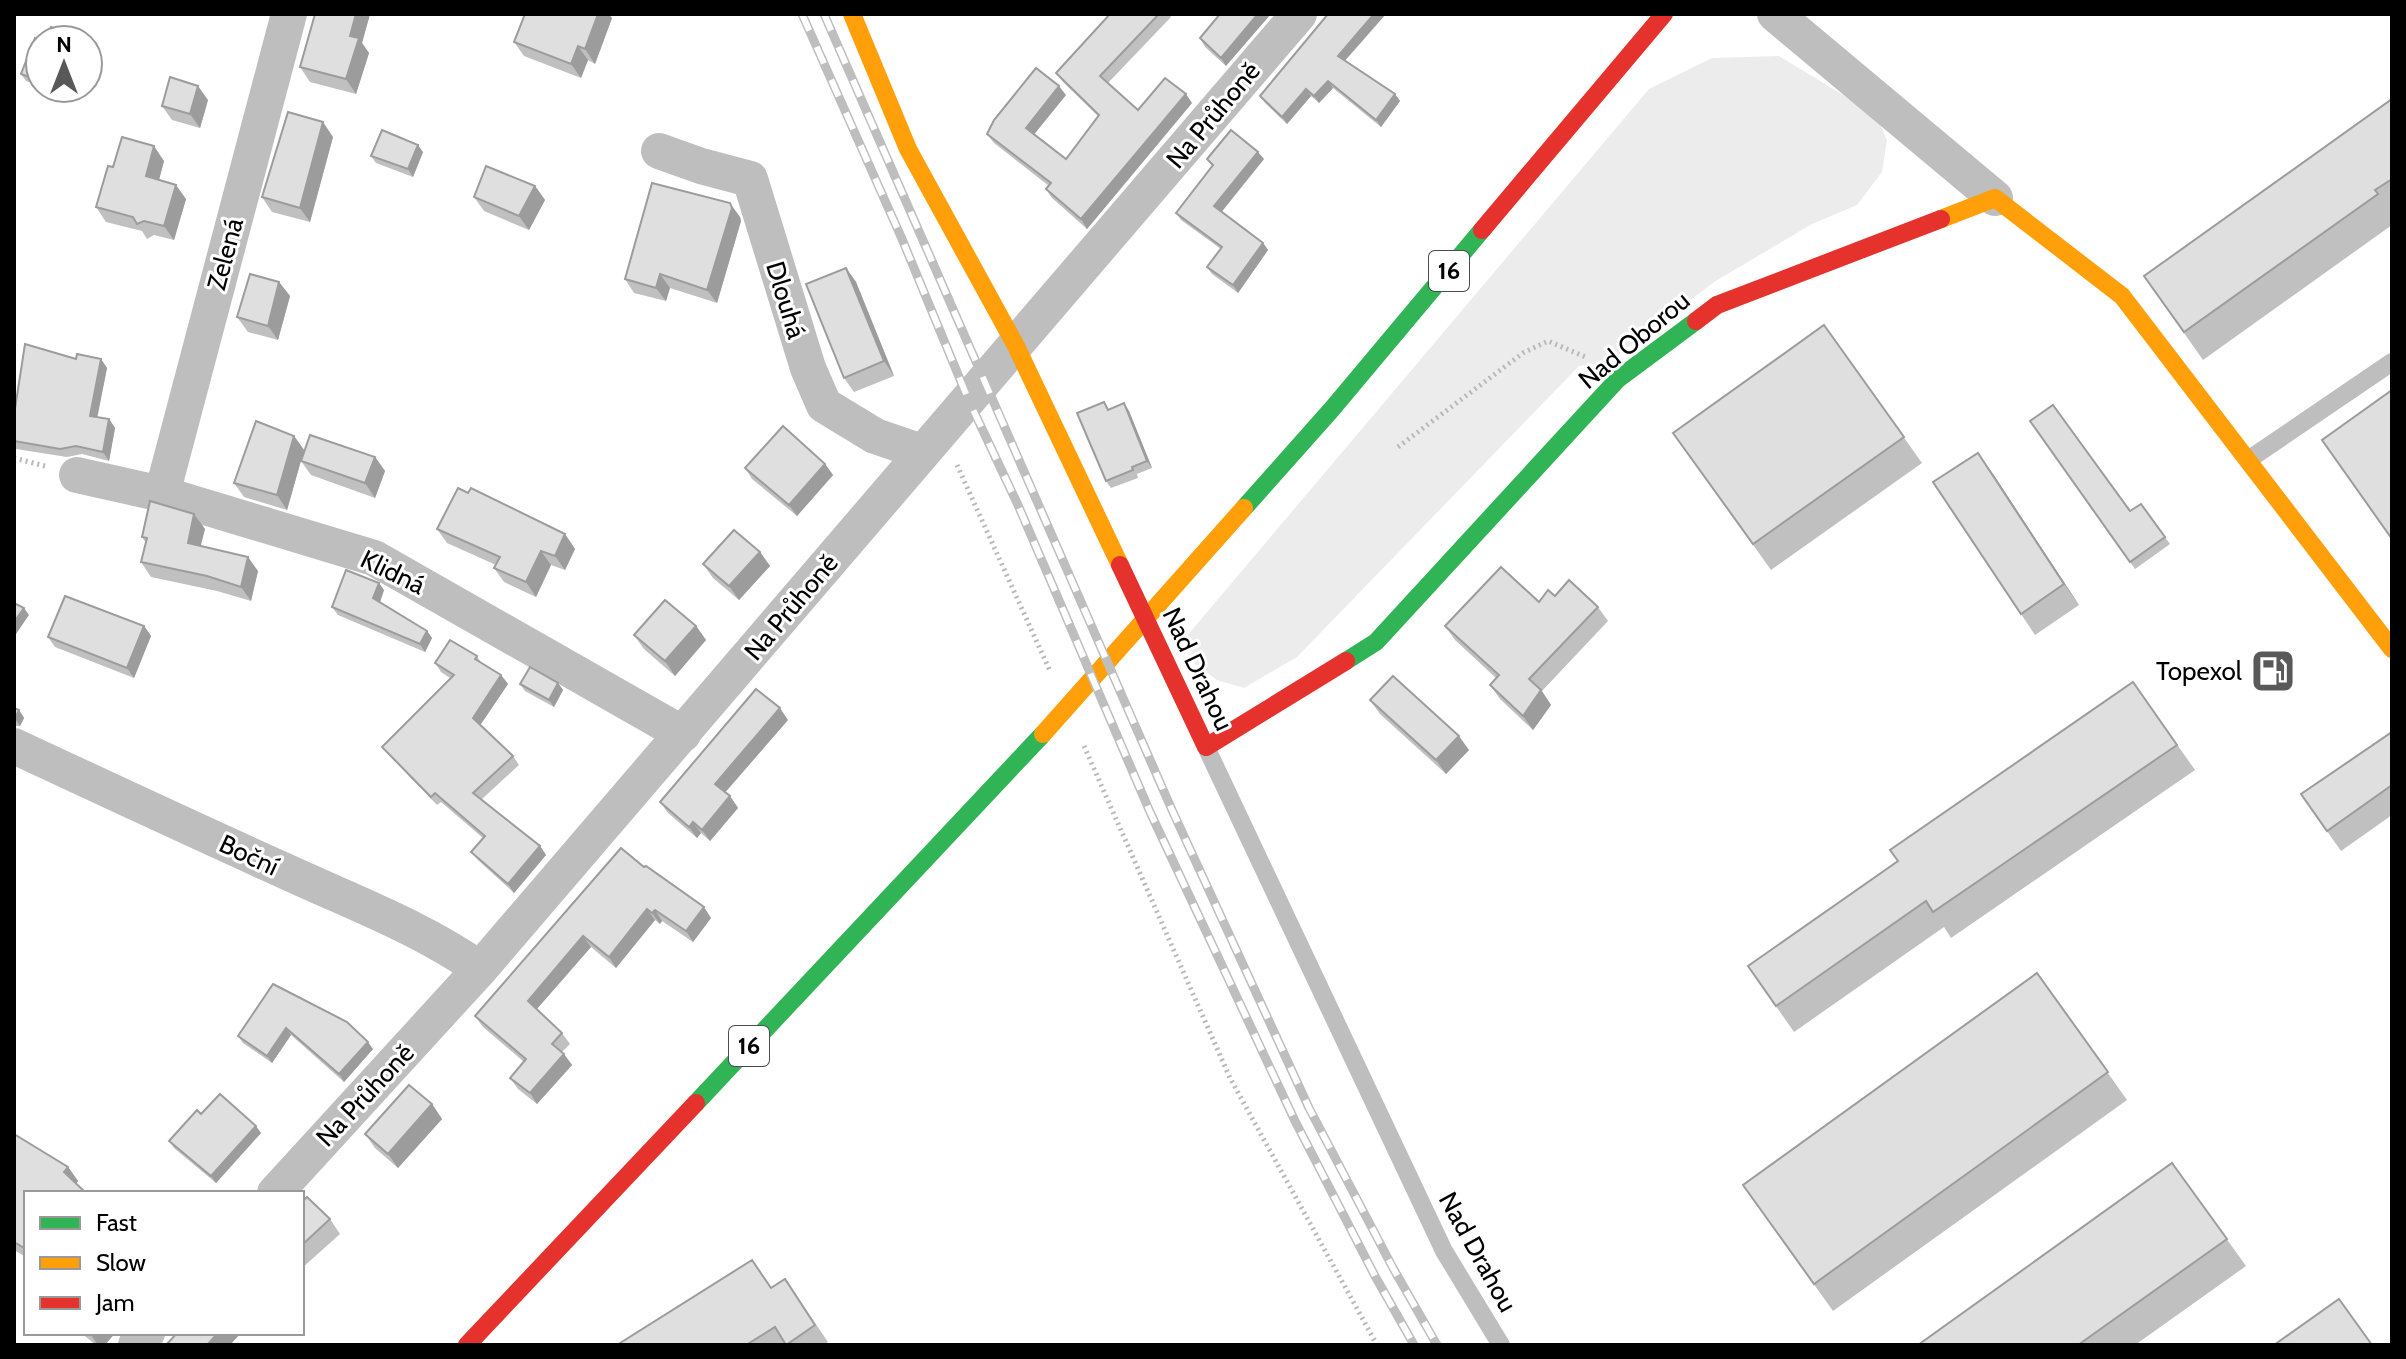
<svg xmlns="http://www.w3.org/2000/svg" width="2406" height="1359" viewBox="0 0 2406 1359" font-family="Cabin,sans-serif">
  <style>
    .green { fill: #ececec }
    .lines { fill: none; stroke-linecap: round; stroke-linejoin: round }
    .path { stroke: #b9b9b9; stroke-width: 5; stroke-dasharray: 2 4; stroke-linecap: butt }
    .lane { stroke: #bebebe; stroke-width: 18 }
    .street { stroke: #bebebe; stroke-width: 36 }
    .fast { stroke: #30b455; stroke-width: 18 }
    .slow { stroke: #ff9f0a; stroke-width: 18 }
    .jam { stroke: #e5322d; stroke-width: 18 }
    .rail-casing { stroke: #bebebe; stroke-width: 9 }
    .rail { stroke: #fff; stroke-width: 6; stroke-dasharray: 18; stroke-linecap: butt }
    .wall { fill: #c0c0c0 }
    .shaded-wall { fill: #9c9c9c }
    .building { fill: #dfdfdf; stroke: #9c9c9c; stroke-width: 2 }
    .labels { text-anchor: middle; stroke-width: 6; stroke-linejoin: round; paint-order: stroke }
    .shield { fill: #fff; stroke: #4c4c4c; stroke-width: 2 }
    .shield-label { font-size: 24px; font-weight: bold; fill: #000 }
    .street-label { font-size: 26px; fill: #000; stroke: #fff }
    .poi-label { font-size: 26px; fill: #000; stroke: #fff; text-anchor: end }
  </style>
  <rect width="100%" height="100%" fill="#fff"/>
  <polygon class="green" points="1779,56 1876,115 1887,140 1882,172 1857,205 1812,224 1714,282 1609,362 1579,366 1297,657 1244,688 1217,680 1195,664 1186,637 1649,89 1712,58"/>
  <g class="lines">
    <g class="path">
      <polyline points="1398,447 1523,353 1548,341 1588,358"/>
      <polyline points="14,458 45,466"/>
      <polyline points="957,465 1050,671"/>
      <polyline points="1084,746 1230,1078 1377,1345"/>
    </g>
    <g class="lane">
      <polyline points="2248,460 2392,362"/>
      <polyline points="1206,747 1444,1251 1501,1345"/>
    </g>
    <g class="street">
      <polyline points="1775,14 1995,198"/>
      <polyline points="659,151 701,166 750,179 808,368 824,405 875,436 922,452"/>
      <polyline points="77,475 162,494 374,558 683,734"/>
      <polyline points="162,494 289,14"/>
      <path d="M14,746C104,788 194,830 285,871C352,902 420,927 480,969"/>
      <polyline points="275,1193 480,969 1299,14"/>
      <polyline points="136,1345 147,1333"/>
    </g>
    <g class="fast">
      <polyline points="1244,508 1332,409 1482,230"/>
      <polyline points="1346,661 1376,642 1618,379 1696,321"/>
      <polyline points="696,1103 1043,734"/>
    </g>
    <g class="slow">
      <polyline points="852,14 908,149 1016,346 1120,565"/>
      <polyline points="1941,219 1995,198 2122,296 2392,649"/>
      <polyline points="1043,734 1244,508"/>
    </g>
    <g class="jam">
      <polyline points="1482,230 1664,14"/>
      <polyline points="1696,321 1717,305 1941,219"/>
      <polyline points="1120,565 1206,747 1346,661"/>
      <polyline points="467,1345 696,1103"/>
    </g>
    <g class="rail-casing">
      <g id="rail">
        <polyline points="802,14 902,239 969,401 1018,505 1150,812 1295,1121 1375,1276 1414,1345"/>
        <polyline points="824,14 1172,810 1309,1108 1393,1268 1437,1345"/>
      </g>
    </g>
    <use href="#rail" class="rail"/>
  </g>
  <g class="wall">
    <polygon points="315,14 370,14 362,43 369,53 356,94 310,82 300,67"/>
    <polygon points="1110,14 1169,14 1171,17 1108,83 1138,110 1192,103 1087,229 1052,198 1046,189 1049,186 994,143 987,134 1066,95 1034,134 1066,159 1098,116 1063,82 1056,73"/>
    <polygon points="1220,14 1226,66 1205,47 1200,38"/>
    <polygon points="612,18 595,64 588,60 581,78 524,56 514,42"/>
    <polygon points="40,40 40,86 26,81 21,74"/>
    <polygon points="1345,61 1395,94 1400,101 1381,127 1333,88 1319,103 1311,96 1287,124 1265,103 1260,96"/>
    <polygon points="44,88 65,88 62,95"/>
    <polygon points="2392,99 2392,225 2203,360 2144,276"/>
    <polygon points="208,100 200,128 172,120 162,106"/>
    <polygon points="333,137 310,222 272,212 262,197"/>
    <polygon points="423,152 413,177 376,163 371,156"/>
    <polygon points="1207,159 1264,159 1221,211 1263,243 1268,250 1238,293 1212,274 1207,267 1221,249 1181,220 1176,213 1212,166"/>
    <polygon points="164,161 159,180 186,199 174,240 154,235 147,239 142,231 106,222 96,207 113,167"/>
    <polygon points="535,186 545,200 529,230 484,211 474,197"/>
    <polygon points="740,217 741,221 717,303 670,288 666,301 634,293 625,279"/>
    <polygon points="846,268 856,282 894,376 854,392 844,378"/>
    <polygon points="279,282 290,296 278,340 248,332 237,317"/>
    <polygon points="1824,325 1922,463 1771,570 1673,433"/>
    <polygon points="76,359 101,359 107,368 97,417 109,419 115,428 109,461 82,454 67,457 16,449 14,446 14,415"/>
    <polygon points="1109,409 1129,411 1152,468 1137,474 1138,478 1111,488 1106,481"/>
    <polygon points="2030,421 2130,511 2141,504 2170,544 2135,569"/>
    <polygon points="294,436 304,450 287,510 244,497 234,483"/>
    <polygon points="375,457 385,471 375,498 311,475 301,461"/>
    <polygon points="825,464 833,475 797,516 752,479 745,468"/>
    <polygon points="1993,474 2079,605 2035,635 2021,614"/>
    <polygon points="194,514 205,529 200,546 258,571 251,601 217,591 151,577 141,562 146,543 142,537"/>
    <polygon points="437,529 565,534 575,549 565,570 551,565 536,597 504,582 494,568 496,565 447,543"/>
    <polygon points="760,552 770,566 739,600 713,578 703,564"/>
    <polygon points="384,590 380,602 427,631 432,638 425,652 338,615 332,607"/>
    <polygon points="1539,602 1598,607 1608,621 1542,691 1551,705 1533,730 1500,699 1490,685 1496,678 1455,640 1445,626"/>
    <polygon points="144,626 151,636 134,678 55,647 48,637"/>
    <polygon points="696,626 706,640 675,676 644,649 634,635"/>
    <polygon points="477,656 481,663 501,675 508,684 480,725 513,756 519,765 482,799 540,846 546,855 514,893 478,860 471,852 483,838 441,802 437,805 389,755 382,747 450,678 441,672 435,663"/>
    <polygon points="2133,682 2195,770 1951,938 1944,927 1794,1032 1748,966 1898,861"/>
    <polygon points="558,683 563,690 554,707 525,691 520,684"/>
    <polygon points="1370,700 1469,750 1446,774 1380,714"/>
    <polygon points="14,708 19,710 24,718 20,726 14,726"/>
    <polygon points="788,720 725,792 730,796 738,808 710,841 701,833 697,838 668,813 660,802"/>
    <polygon points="2392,732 2392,815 2341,851 2301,794"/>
    <polygon points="644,867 711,918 693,942 662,921 660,924 655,920 616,968 591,947 537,1009 562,1033 570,1044 562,1052 572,1065 537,1104 518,1089 510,1078 524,1062 483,1027 475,1016"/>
    <polygon points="2037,973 2127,1100 1833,1311 1743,1185"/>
    <polygon points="273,984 373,1049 344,1082 291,1035 272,1063 243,1043 238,1036"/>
    <polygon points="432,1104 442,1119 398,1168 375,1148 365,1134"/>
    <polygon points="201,1114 261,1133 216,1183 174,1148 169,1141"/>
    <polygon points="14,1134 68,1167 78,1181 76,1184 26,1193 26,1257 14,1250"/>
    <polygon points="2172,1163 2246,1266 2135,1345 1918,1345"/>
    <polygon points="302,1202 330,1219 340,1234 302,1268"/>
    <polygon points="785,1279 828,1342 823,1345 617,1345 771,1288"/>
    <polygon points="81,1333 115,1333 105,1345 96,1345"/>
  </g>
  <g class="shaded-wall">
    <polygon points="356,14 370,14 362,43 369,53 356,94 346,79 350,36"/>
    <polygon points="598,14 609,14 612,18 595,64 585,49"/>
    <polygon points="1258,14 1271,14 1226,66 1221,58"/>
    <polygon points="1374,14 1386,14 1343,63 1338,56"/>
    <polygon points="578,46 588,60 581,78 571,64"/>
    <polygon points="1328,81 1333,88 1319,103 1314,96"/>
    <polygon points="198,86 208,100 200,128 190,114"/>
    <polygon points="1059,86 1066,95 1032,137 1026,128"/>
    <polygon points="57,88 65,88 62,95"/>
    <polygon points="1306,89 1311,96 1287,124 1282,117"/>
    <polygon points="1186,94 1192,103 1087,229 1081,219"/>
    <polygon points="1395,94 1400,101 1381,127 1376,120"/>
    <polygon points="323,122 333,137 310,222 300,208"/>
    <polygon points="418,145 423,152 413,177 408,169"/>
    <polygon points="154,146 164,161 156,191 146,176"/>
    <polygon points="1258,152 1264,159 1220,214 1214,206"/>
    <polygon points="176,185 186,199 174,240 164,226"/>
    <polygon points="535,186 545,200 529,230 519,216"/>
    <polygon points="730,203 740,217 741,221 717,303 707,290"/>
    <polygon points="1263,243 1268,250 1238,293 1233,285"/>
    <polygon points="846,268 856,282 894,376 884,361"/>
    <polygon points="660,274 670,288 666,301 656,288"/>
    <polygon points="279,282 290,296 278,340 268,326"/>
    <polygon points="101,359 107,368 96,424 90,416"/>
    <polygon points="1124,403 1129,411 1152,468 1147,461"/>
    <polygon points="109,419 115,428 109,461 103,452"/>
    <polygon points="294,436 304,450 287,510 277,495"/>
    <polygon points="1978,453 1993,474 2079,605 2064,584"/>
    <polygon points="375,457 385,471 375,498 365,483"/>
    <polygon points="825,464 833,475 797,516 789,505"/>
    <polygon points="194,514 205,529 198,557 188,543"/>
    <polygon points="565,534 575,549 565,570 555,556"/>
    <polygon points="541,551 551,565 536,597 526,582"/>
    <polygon points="760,552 770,566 739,600 729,586"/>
    <polygon points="248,557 258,571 251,601 241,587"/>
    <polygon points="379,583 384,590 379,605 373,598"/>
    <polygon points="24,608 29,615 14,637 14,622"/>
    <polygon points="144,626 151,636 134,678 127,668"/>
    <polygon points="696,626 706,640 675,676 665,661"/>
    <polygon points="427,631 432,638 425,652 420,644"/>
    <polygon points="501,675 508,684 479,727 473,718"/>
    <polygon points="558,683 563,690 554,707 549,700"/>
    <polygon points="1541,690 1551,705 1533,730 1523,716"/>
    <polygon points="780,708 788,720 723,795 715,784"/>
    <polygon points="19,710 24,718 20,726 15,719"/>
    <polygon points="1459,736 1469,750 1446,774 1436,760"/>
    <polygon points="730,796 738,808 710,841 702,830"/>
    <polygon points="693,822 701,833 697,838 689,827"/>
    <polygon points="540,846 546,855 514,893 508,884"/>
    <polygon points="704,907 711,918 693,942 686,931"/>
    <polygon points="647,909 655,920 616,968 609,957"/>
    <polygon points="655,910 662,921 660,924 652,913"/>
    <polygon points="583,936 591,947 535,1011 528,1001"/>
    <polygon points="286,1028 291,1035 272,1063 267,1056"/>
    <polygon points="368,1042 373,1049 344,1082 339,1074"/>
    <polygon points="564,1054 572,1065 537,1104 530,1093"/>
    <polygon points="432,1104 442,1119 398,1168 388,1154"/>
    <polygon points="256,1126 261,1133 216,1183 211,1176"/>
    <polygon points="68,1167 78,1181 74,1187 64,1172"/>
    <polygon points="92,1333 115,1333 105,1345 98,1345 91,1335"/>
    <polygon points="218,1333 241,1333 230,1345 207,1345"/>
  </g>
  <g class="building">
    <polygon points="315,14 356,14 350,36 359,38 346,79 300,67"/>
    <polygon points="525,14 598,14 585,49 578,46 571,64 514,42"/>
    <polygon points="1110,14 1159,14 1100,76 1138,110 1165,78 1186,94 1081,219 1046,189 1051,183 987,134 994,120 1036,68 1059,86 1026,128 1066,159 1099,115 1056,73"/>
    <polygon points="1220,14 1258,14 1221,58 1200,38"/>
    <polygon points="1328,14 1374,14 1338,56 1395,94 1376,120 1328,81 1314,96 1306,89 1282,117 1260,96"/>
    <polygon points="51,27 76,37 75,40 46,40"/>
    <polygon points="35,38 40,40 40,81 21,74"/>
    <polygon points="170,77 198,86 190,114 162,106"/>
    <polygon points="2392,99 2392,179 2375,190 2378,194 2184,332 2144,276"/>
    <polygon points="288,112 323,122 300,208 262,197"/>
    <polygon points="382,130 418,145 408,169 371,156"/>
    <polygon points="1231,130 1258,152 1214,206 1263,243 1233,285 1207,267 1222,247 1176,213 1213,165 1207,159"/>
    <polygon points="122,137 154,146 146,176 176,185 164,226 144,221 137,224 133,217 96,207 108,166 113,167"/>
    <polygon points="486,166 535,186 519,216 474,197"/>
    <polygon points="652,183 730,203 732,208 707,290 660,274 656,288 625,279"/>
    <polygon points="846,268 884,361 844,378 806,284"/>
    <polygon points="250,274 279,282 268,326 237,317"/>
    <polygon points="1824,325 1904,437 1753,544 1673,433"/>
    <polygon points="25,344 76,359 77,354 101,359 90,416 109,419 103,452 76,446 60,449 14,441 14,415"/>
    <polygon points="2392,390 2392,539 2322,440"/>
    <polygon points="1104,402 1108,410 1124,403 1147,461 1132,467 1133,470 1106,481 1077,413"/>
    <polygon points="2053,405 2130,511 2141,504 2165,537 2130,562 2030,421"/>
    <polygon points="256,421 294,436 277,495 234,483"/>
    <polygon points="783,426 825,464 789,505 745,468"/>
    <polygon points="310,435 375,457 365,483 301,461"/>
    <polygon points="1978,453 2064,584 2021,614 1933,482"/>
    <polygon points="458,488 468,493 471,488 565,534 555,556 541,551 526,582 494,568 500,557 437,529"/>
    <polygon points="150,501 194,514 188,543 248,557 241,587 207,576 141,562 147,538 142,537"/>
    <polygon points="734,530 760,552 729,586 703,564"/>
    <polygon points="1501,567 1539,602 1548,590 1555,596 1569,580 1598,607 1529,679 1541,690 1523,716 1490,685 1499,675 1445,626"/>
    <polygon points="346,570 379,583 373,598 427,631 420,644 332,607"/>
    <polygon points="65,596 144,626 127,668 48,637"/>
    <polygon points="665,600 696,626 665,661 634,635"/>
    <polygon points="14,603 24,608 14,622"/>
    <polygon points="450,640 477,656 475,659 501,675 473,718 513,756 473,793 540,846 508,884 471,852 485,836 435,793 431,797 382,747 454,675 435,663"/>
    <polygon points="530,667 558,683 549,700 520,684"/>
    <polygon points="1393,676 1459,736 1436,760 1370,700"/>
    <polygon points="2133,682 2177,745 1933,912 1926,901 1776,1006 1748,966 1898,861 1890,850"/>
    <polygon points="756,689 780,708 715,784 730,796 702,830 693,822 689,827 660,802"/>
    <polygon points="14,708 19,710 15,719 14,719"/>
    <polygon points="2392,732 2392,785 2327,831 2301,794"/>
    <polygon points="621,848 644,867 646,866 704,907 686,931 655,910 652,913 647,909 609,957 583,936 528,1001 562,1033 552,1044 564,1054 530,1093 510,1078 526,1059 475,1016"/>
    <polygon points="2037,973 2108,1072 1814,1284 1743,1185"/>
    <polygon points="273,984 347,1022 368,1042 339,1074 286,1028 267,1056 238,1036"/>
    <polygon points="409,1085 432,1104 388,1154 365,1134"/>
    <polygon points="220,1094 256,1126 211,1176 169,1141 197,1110 201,1114"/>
    <polygon points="14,1134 68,1167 64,1172 86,1193 26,1193 26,1249 14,1242"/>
    <polygon points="2172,1163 2227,1239 2078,1345 1918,1345"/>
    <polygon points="307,1197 330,1219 302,1245 302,1202"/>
    <polygon points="752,1260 771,1288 785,1279 815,1325 786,1345 775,1327 746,1345 617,1345"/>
    <polygon points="2339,1299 2372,1345 2274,1345"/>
    <polygon points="177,1333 218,1333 207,1345 166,1345"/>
  </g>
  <defs>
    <g id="fuel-square" transform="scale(2.3)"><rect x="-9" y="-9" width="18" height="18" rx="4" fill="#595959" stroke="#fff"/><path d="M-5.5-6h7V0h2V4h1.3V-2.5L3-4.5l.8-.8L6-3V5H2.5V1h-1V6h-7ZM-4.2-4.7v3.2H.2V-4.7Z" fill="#fff"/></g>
  </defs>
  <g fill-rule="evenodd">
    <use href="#fuel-square" x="2273" y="671"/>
  </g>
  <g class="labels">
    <g class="shield">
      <rect x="1429" y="251" width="40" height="40" rx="6"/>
      <rect x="729" y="1026" width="40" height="40" rx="6"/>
    </g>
    <g class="shield-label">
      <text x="1449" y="279">16</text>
      <text x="749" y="1054">16</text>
    </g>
    <g class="street-label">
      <text transform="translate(1213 115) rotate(-50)" y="9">Na Průhoně</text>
      <text transform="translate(225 254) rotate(-75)" y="9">Zelená</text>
      <text transform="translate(786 300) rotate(73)" y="9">Dlouhá</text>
      <text transform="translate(1634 340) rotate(-40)" y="9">Nad Oborou</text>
      <text transform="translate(393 572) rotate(26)" y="9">Klidná</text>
      <text transform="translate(791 607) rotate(-50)" y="9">Na Průhoně</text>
      <text transform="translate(1198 669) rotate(65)" y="9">Nad Drahou</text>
      <text transform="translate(249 855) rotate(25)" y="9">Boční</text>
      <text transform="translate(365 1095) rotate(-47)" y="9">Na Průhoně</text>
      <text transform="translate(1478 1252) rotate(61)" y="9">Nad Drahou</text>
    </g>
    <g class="poi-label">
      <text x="2242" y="680">Topexol</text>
    </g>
  </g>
  <rect width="2406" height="1359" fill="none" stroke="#000000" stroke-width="32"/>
  <rect x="24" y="1191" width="280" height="144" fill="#ffffff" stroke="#999999" stroke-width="2"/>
  <rect x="40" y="1217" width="40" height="12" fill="#30b455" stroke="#999999" stroke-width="2"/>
  <text x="96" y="1231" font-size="24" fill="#000000">Fast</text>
  <rect x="40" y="1257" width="40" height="12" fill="#ff9f0a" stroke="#999999" stroke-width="2"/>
  <text x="96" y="1271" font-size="24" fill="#000000">Slow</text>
  <rect x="40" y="1297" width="40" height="12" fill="#e5322d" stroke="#999999" stroke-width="2"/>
  <text x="96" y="1311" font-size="24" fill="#000000">Jam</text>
  <g transform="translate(64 64)"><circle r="38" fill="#ffffff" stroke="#999999" stroke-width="2"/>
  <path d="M0-6L14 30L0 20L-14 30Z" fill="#595959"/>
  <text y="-12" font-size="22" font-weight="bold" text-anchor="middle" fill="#000000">N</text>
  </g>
</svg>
